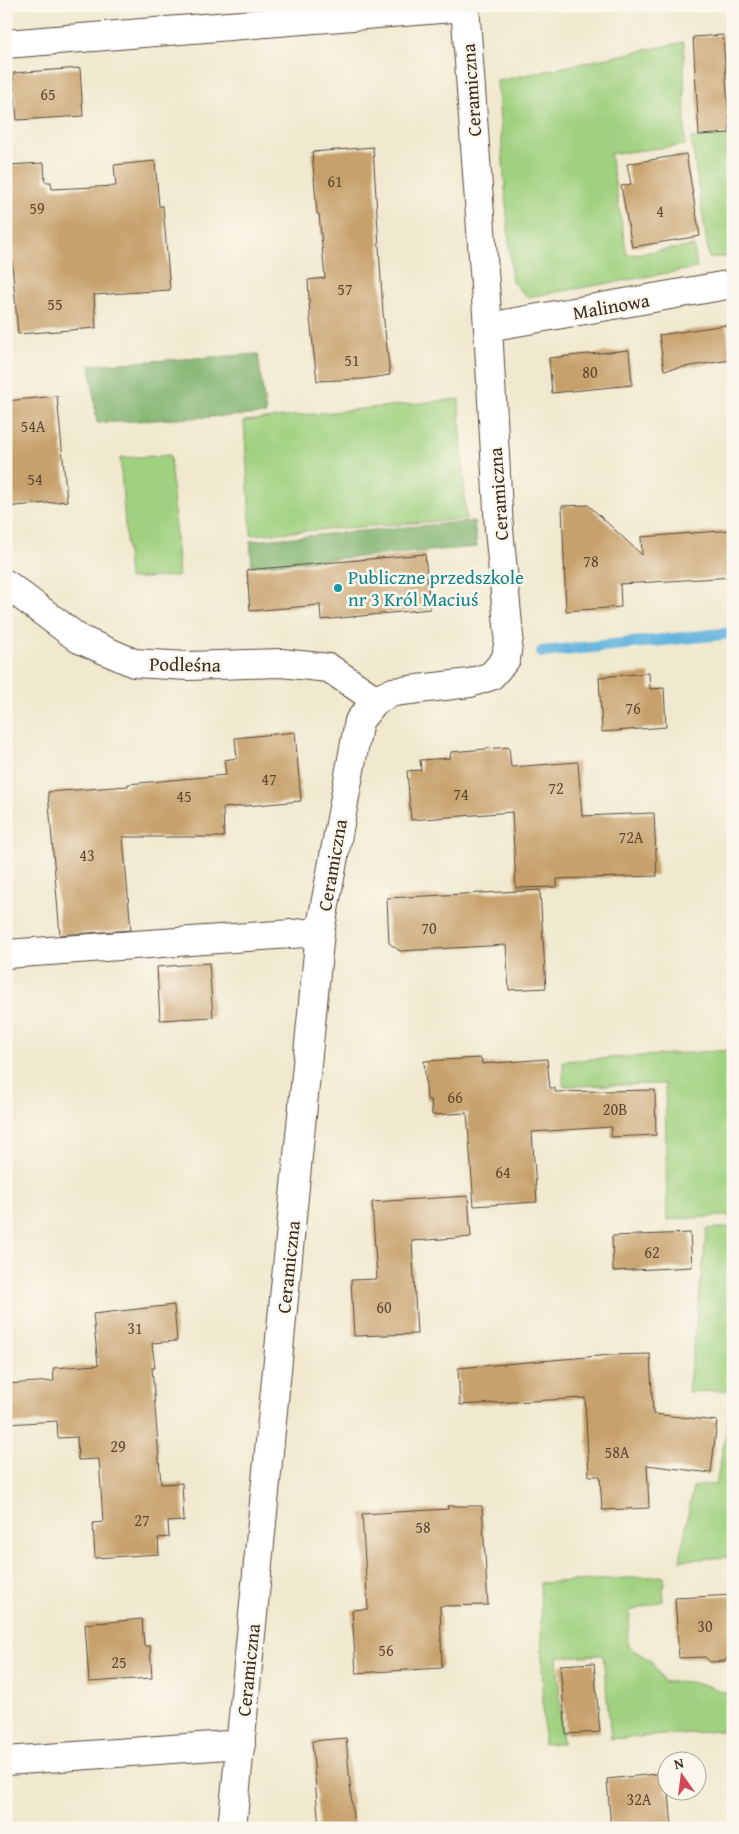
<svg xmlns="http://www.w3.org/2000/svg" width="739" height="1834" viewBox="0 0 739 1834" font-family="'Gentium Book Plus',serif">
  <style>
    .green { fill: #a0d180; stroke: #6e7e4f }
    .forest { fill: #80b36e; stroke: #5e6e46 }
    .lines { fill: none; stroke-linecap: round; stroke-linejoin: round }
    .stream { stroke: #62b3dd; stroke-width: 12 }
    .building { fill: #c7a16c }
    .minor-casing { stroke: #564739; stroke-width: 30 }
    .minor { stroke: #fff; stroke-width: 28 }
    .culture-dot { fill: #0f9aa8; stroke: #fbf7ec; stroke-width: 2 }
    .labels { text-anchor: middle; stroke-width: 5; stroke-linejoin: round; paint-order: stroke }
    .number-label { font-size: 16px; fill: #5e4832 }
    .street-label { font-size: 19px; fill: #3b2a1e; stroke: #fbf7ec }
    .culture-label { font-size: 19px; fill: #0d838f; stroke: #fbf7ec; text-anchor: start }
  </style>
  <rect width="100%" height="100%" fill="#fbf7ec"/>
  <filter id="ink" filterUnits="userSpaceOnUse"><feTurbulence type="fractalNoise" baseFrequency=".02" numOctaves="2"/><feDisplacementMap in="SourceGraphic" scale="10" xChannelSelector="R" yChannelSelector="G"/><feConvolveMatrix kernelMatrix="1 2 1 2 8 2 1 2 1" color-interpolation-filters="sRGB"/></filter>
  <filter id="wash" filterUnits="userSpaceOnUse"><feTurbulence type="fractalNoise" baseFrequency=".0096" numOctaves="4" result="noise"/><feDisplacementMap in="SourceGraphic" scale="20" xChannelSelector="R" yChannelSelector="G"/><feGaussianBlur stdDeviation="1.12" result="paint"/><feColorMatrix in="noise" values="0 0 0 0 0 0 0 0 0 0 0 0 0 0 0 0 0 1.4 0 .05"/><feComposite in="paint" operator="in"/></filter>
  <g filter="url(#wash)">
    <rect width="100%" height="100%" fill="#f0e9cf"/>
    <g class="green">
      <polygon points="684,42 685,145 610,154 627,255 694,246 697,268 527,297 512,282 497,81"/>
      <polygon points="727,135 733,256 709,258 691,138"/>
      <polygon points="459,399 466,519 251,535 244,421"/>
      <polygon points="170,455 179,576 129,579 120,458"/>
      <polygon points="733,1050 733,1215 667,1220 665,1084 563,1086 563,1061"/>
      <polygon points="733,1227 733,1390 688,1392 707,1229"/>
      <polygon points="731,1407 733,1407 733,1557 680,1560 693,1487 716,1484"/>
      <path d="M664,1576L663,1601L630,1611L627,1646L651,1661L664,1682C692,1680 708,1684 733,1697V1730L611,1739L603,1655L557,1657L563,1743L544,1744L540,1583Z"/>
    </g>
    <g class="forest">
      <polygon points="258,354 266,414 97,423 90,365"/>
      <polygon points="474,521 477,547 252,566 250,541"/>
    </g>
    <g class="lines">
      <polyline class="stream" points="542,652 733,633"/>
    </g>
    <g id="blocks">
      <g class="building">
        <polygon points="723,35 730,133 699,135 693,37"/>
        <polygon points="80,68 83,116 17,120 13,73"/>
        <polygon points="373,147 383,313 390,375 363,379 317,381 310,318 308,280 325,278 319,214 317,214 312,152"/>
        <polygon points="686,154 700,236 632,247 621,186 631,184 627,164"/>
        <polygon points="155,161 159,206 163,206 170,290 94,295 96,328 18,334 10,240 6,241 7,165 44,163 45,182 51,182 52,189 116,186 114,165"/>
        <polygon points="726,325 731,360 664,370 659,335"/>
        <polygon points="629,350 632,385 552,393 549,358"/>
        <polygon points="57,396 67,501 6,507 6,401"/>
        <polygon points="588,505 642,555 641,537 733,530 733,577 620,584 621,607 566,611 562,506"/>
        <polygon points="425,554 430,609 321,620 320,605 250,611 247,570"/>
        <polygon points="649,673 650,689 664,688 666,727 602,732 599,677"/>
        <polygon points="295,732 301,801 223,808 224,837 123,837 131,930 60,935 48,792 128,786 128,784 226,775 224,760 237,758 235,738"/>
        <polygon points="509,747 511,767 578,762 582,816 654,813 657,876 557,879 557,887 516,888 512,812 411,820 407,771 421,770 420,760 450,758 451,752"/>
        <polygon points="540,890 546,988 509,990 506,945 400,951 389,943 387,898"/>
        <polygon points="209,963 213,1017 160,1020 157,967"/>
        <polygon points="481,1058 482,1064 547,1059 550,1088 555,1088 555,1092 655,1090 656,1135 611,1137 612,1127 532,1132 537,1202 474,1206 467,1113 432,1115 431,1100 427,1100 424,1061"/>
        <polygon points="468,1196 471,1237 412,1241 417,1334 354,1336 351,1280 377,1279 372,1202"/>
        <polygon points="690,1233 692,1267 613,1271 612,1236"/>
        <polygon points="174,1305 177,1341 152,1343 155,1368 152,1368 161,1484 182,1483 184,1521 168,1522 169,1537 158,1538 159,1554 95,1558 93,1523 103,1522 99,1459 78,1460 77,1437 58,1438 57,1421 6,1424 6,1384 54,1381 53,1368 98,1365 93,1314"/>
        <polygon points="650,1354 653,1414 717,1421 711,1473 647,1465 649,1508 602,1510 600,1476 589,1476 585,1398 460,1405 458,1368 611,1355"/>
        <polygon points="447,1506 482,1506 488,1605 440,1606 442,1668 356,1673 352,1610 368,1609 362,1514 448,1509"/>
        <polygon points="733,1595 733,1650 725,1661 710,1662 705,1657 679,1658 675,1598"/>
        <polygon points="142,1619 144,1646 150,1646 152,1678 89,1682 85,1624"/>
        <polygon points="594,1663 600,1732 566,1734 560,1665"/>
        <polygon points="346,1738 354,1828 319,1828 312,1741"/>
        <polygon points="666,1773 666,1792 669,1792 672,1828 611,1828 607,1779"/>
      </g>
    </g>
  </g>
  <g filter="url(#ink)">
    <use href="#blocks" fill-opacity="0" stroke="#564739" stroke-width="1"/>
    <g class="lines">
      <g class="minor-casing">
        <g id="minor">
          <polyline points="6,44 465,7"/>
          <polyline points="488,327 733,284"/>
          <polyline points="6,584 79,639 134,663 188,666 281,663 329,668 376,700"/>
          <polyline points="6,954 320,932"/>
          <polyline points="6,1761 241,1744"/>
          <polyline points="232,1828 320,932 359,721 376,700 393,692 470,683 491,676 506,659 509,636 499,529 488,327 465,6"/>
        </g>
      </g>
      <use href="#minor" class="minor"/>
    </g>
  </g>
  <circle class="culture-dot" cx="338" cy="588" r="5"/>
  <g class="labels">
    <g class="number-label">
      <text x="48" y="100">65</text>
      <text x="335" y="187">61</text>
      <text x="37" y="214">59</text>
      <text x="660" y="217">4</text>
      <text x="345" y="295">57</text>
      <text x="55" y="310">55</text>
      <text x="352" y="366">51</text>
      <text x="590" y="378">80</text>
      <text x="33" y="432">54A</text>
      <text x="35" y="485">54</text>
      <text x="591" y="567">78</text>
      <text x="633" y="714">76</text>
      <text x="269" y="785">47</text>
      <text x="556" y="794">72</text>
      <text x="461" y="800">74</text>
      <text x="184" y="802">45</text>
      <text x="631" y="843">72A</text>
      <text x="87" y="861">43</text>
      <text x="429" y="934">70</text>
      <text x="455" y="1103">66</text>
      <text x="615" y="1115">20B</text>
      <text x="503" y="1178">64</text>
      <text x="652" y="1258">62</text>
      <text x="384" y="1313">60</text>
      <text x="135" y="1334">31</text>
      <text x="118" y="1452">29</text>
      <text x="617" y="1458">58A</text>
      <text x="142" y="1526">27</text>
      <text x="423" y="1533">58</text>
      <text x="705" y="1632">30</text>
      <text x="386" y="1656">56</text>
      <text x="119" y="1668">25</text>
      <text x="639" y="1805">32A</text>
    </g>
    <g class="street-label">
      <text transform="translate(471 90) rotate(-94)" y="7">Ceramiczna</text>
      <text transform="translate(611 306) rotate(-10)" y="7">Malinowa</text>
      <text transform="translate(498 494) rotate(-94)" y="7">Ceramiczna</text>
      <text transform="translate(185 664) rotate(1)" y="7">Podleśna</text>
      <text transform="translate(332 865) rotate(-80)" y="7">Ceramiczna</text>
      <text transform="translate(288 1267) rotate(-84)" y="7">Ceramiczna</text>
      <text transform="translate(248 1670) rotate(-84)" y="7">Ceramiczna</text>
    </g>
    <g class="culture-label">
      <text x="348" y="584">Publiczne przedszkole<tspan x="348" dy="22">nr 3 Król Maciuś</tspan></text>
    </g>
  </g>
  <rect width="739" height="1834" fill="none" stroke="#fbf7ec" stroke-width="25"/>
  <g transform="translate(682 1776) rotate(346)"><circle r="24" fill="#fbf7ec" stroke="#aea59a"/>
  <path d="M0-4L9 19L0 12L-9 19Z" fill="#d1495b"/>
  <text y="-8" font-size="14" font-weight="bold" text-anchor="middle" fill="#3b2a1e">N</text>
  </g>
</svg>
